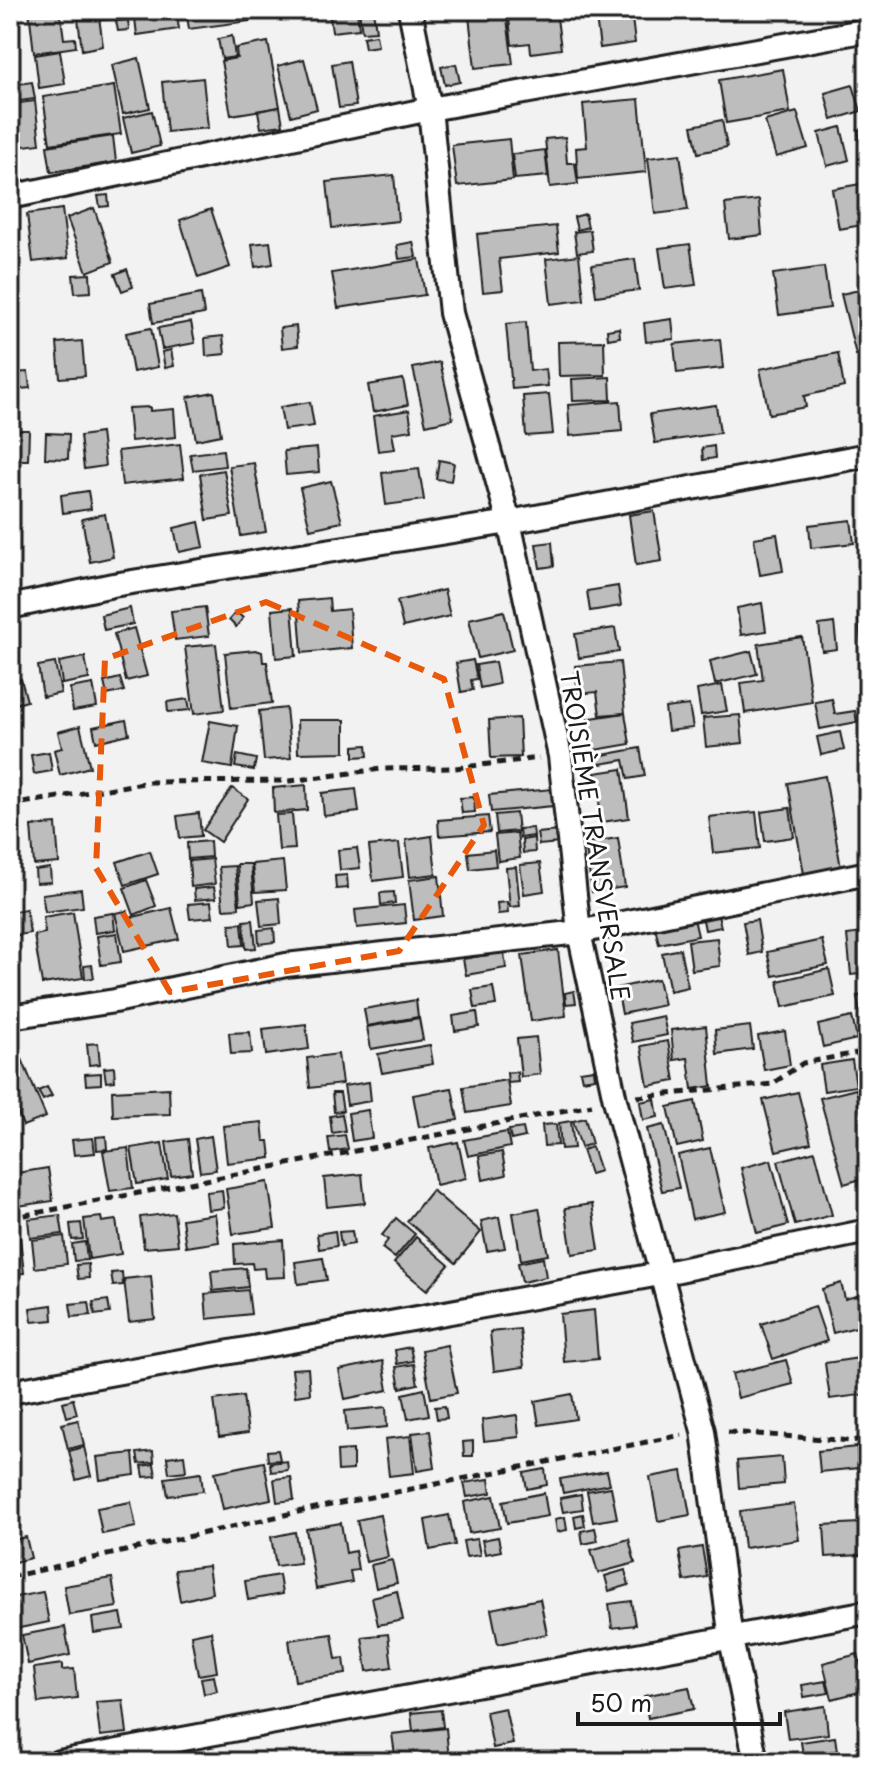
<svg xmlns="http://www.w3.org/2000/svg" width="878" height="1772" viewBox="0 0 878 1772" font-family="'Playpen Sans',sans-serif">
  <style>
    .building { fill: #bdbdbd; stroke: #1c1c1c; stroke-width: 2 }
    .lines { fill: none; stroke-linecap: round; stroke-linejoin: round }
    .street-casing { stroke: #1c1c1c; stroke-width: 28 }
    .path { stroke: #1c1c1c; stroke-width: 5; stroke-dasharray: 8 6; stroke-linecap: butt }
    .street { stroke: #fff; stroke-width: 22 }
    .marked { fill: none; stroke: #e8590c; stroke-width: 6; stroke-dasharray: 16 10; stroke-linejoin: round }
    .labels { text-anchor: middle; stroke-width: 6; stroke-linejoin: round; paint-order: stroke }
    .street-label { font-size: 24px; fill: #1c1c1c; stroke: #fff }
  </style>
  <rect width="100%" height="100%" fill="#f2f2f2"/>
  <filter id="ink" filterUnits="userSpaceOnUse"><feTurbulence type="fractalNoise" baseFrequency=".0125" numOctaves="2"/><feDisplacementMap in="SourceGraphic" scale="16" xChannelSelector="R" yChannelSelector="G"/><feConvolveMatrix kernelMatrix="1 2 1 2 8 2 1 2 1" color-interpolation-filters="sRGB"/></filter>
  <g filter="url(#ink)">
    <g class="building">
      <polygon points="29,10 60,10 64,39 75,38 76,47 34,53"/>
      <polygon points="100,10 127,10 128,17 101,20"/>
      <polygon points="134,10 176,10 179,29 137,35"/>
      <polygon points="186,10 248,10 250,21 189,29"/>
      <polygon points="266,10 292,10 268,16"/>
      <polygon points="297,10 327,10 328,14 298,18"/>
      <polygon points="329,10 357,10 359,29 332,32"/>
      <polygon points="359,10 373,10 376,31 362,32"/>
      <polygon points="508,10 556,10 561,49 531,53 530,43 512,45"/>
      <polygon points="595,10 631,10 635,43 600,48"/>
      <polygon points="681,10 740,10 740,13 682,19"/>
      <polygon points="506,11 513,64 475,68 469,16"/>
      <polygon points="99,17 103,46 82,50 78,19"/>
      <polygon points="10,18 18,55 10,57"/>
      <polygon points="128,20 129,30 118,31 116,21"/>
      <polygon points="376,35 378,46 365,48 363,37"/>
      <polygon points="232,36 235,57 222,59 218,39"/>
      <polygon points="268,42 280,107 231,115 221,61 237,58 236,48"/>
      <polygon points="60,51 65,84 39,88 35,55"/>
      <polygon points="139,58 150,108 123,114 112,65"/>
      <polygon points="304,59 317,109 291,116 278,66"/>
      <polygon points="349,61 356,106 339,108 332,64"/>
      <polygon points="456,64 460,82 445,85 441,67"/>
      <polygon points="783,69 790,112 726,123 719,80"/>
      <polygon points="203,78 208,128 167,132 162,82"/>
      <polygon points="32,82 35,99 12,102 10,85"/>
      <polygon points="853,85 861,111 832,120 825,93"/>
      <polygon points="114,86 121,134 50,144 43,97"/>
      <polygon points="639,99 646,172 578,179 576,148 587,147 583,104"/>
      <polygon points="35,101 40,144 16,147 11,104"/>
      <polygon points="280,107 283,125 261,128 258,111"/>
      <polygon points="152,111 160,146 131,153 123,118"/>
      <polygon points="797,112 808,148 776,157 765,121"/>
      <polygon points="722,120 727,147 698,153 692,126"/>
      <polygon points="841,127 849,160 827,166 819,133"/>
      <polygon points="868,128 868,166 865,167 858,130"/>
      <polygon points="113,136 116,162 51,172 47,146"/>
      <polygon points="565,137 567,163 575,163 578,184 550,187 545,139"/>
      <polygon points="509,139 513,180 457,186 452,145"/>
      <polygon points="545,150 548,176 515,179 512,154"/>
      <polygon points="680,154 688,210 655,214 648,158"/>
      <polygon points="394,175 398,221 332,228 327,182"/>
      <polygon points="866,183 868,224 839,229 832,189"/>
      <polygon points="108,195 109,206 100,207 98,196"/>
      <polygon points="759,200 762,235 729,239 725,204"/>
      <polygon points="94,208 113,262 87,272 67,218"/>
      <polygon points="62,209 68,258 33,262 27,214"/>
      <polygon points="211,209 230,267 198,278 180,220"/>
      <polygon points="585,214 588,227 577,230 574,217"/>
      <polygon points="556,226 559,252 499,259 503,290 483,292 477,234"/>
      <polygon points="590,230 593,251 577,253 574,232"/>
      <polygon points="270,242 273,264 255,267 252,244"/>
      <polygon points="413,242 416,257 399,259 397,245"/>
      <polygon points="690,244 696,285 665,289 659,248"/>
      <polygon points="579,255 584,300 551,304 546,259"/>
      <polygon points="419,259 425,295 338,308 332,273"/>
      <polygon points="635,259 639,290 596,296 592,265"/>
      <polygon points="824,267 830,308 779,315 773,274"/>
      <polygon points="127,269 133,287 122,291 115,274"/>
      <polygon points="90,274 91,292 75,293 73,275"/>
      <polygon points="864,289 868,307 868,352 856,355 841,294"/>
      <polygon points="201,294 204,314 153,323 150,304"/>
      <polygon points="672,319 674,339 646,342 644,323"/>
      <polygon points="191,322 195,343 162,349 158,328"/>
      <polygon points="526,322 530,371 546,369 548,386 512,389 506,324"/>
      <polygon points="18,326 20,336 10,338 10,327"/>
      <polygon points="296,326 298,346 282,348 280,328"/>
      <polygon points="151,328 158,367 133,372 126,333"/>
      <polygon points="619,328 620,337 608,339 607,330"/>
      <polygon points="223,336 225,354 206,356 205,338"/>
      <polygon points="720,339 723,368 677,373 674,344"/>
      <polygon points="82,341 85,376 60,378 57,343"/>
      <polygon points="604,341 605,375 559,376 558,342"/>
      <polygon points="171,350 174,366 165,368 162,352"/>
      <polygon points="838,353 844,387 804,396 806,407 769,414 760,369"/>
      <polygon points="440,362 453,419 426,425 413,368"/>
      <polygon points="28,372 30,388 10,390 10,373"/>
      <polygon points="610,377 611,400 573,401 572,379"/>
      <polygon points="403,379 408,405 373,412 368,385"/>
      <polygon points="214,392 221,435 196,440 188,397"/>
      <polygon points="549,394 553,434 526,436 523,396"/>
      <polygon points="620,401 622,431 570,436 568,405"/>
      <polygon points="310,402 314,426 284,430 280,407"/>
      <polygon points="716,405 720,433 655,443 650,414"/>
      <polygon points="150,407 150,411 174,409 176,437 131,441 128,408"/>
      <polygon points="409,410 412,430 392,433 395,449 378,451 373,416"/>
      <polygon points="10,430 29,430 28,460 10,460"/>
      <polygon points="46,433 69,434 68,459 45,458"/>
      <polygon points="101,433 105,466 84,469 80,436"/>
      <polygon points="180,444 184,478 122,485 118,451"/>
      <polygon points="714,446 715,458 703,460 702,448"/>
      <polygon points="317,448 319,472 286,475 284,451"/>
      <polygon points="223,450 225,466 193,470 190,454"/>
      <polygon points="439,460 454,463 451,481 436,479"/>
      <polygon points="254,463 266,532 241,536 229,466"/>
      <polygon points="419,469 424,500 386,505 382,473"/>
      <polygon points="224,470 232,516 207,520 200,474"/>
      <polygon points="331,481 342,522 310,529 300,488"/>
      <polygon points="88,491 91,509 63,513 61,495"/>
      <polygon points="654,511 662,561 636,565 629,515"/>
      <polygon points="105,514 113,557 90,562 82,519"/>
      <polygon points="851,520 854,543 811,548 809,525"/>
      <polygon points="199,522 204,547 179,552 174,528"/>
      <polygon points="777,534 783,571 760,575 754,538"/>
      <polygon points="552,542 554,566 540,568 536,544"/>
      <polygon points="618,586 621,606 590,611 587,591"/>
      <polygon points="444,590 450,616 403,627 397,601"/>
      <polygon points="329,598 330,611 349,609 352,648 302,653 298,601"/>
      <polygon points="762,603 766,631 741,635 737,608"/>
      <polygon points="205,607 209,636 175,640 171,611"/>
      <polygon points="130,608 133,624 104,630 101,615"/>
      <polygon points="292,608 296,656 276,658 272,610"/>
      <polygon points="868,609 868,655 862,655 858,610"/>
      <polygon points="504,611 513,650 478,658 469,619"/>
      <polygon points="236,612 243,618 236,627 229,620"/>
      <polygon points="834,623 837,649 822,651 819,625"/>
      <polygon points="134,628 147,676 126,681 114,634"/>
      <polygon points="615,628 619,652 579,658 575,634"/>
      <polygon points="802,637 812,702 745,713 741,683 763,680 758,644"/>
      <polygon points="216,644 224,710 194,714 185,647"/>
      <polygon points="256,650 262,652 263,662 267,662 272,703 231,708 225,653"/>
      <polygon points="751,651 757,674 715,684 710,661"/>
      <polygon points="85,657 89,679 62,684 59,662"/>
      <polygon points="473,660 477,679 471,680 473,690 461,692 456,663"/>
      <polygon points="495,662 499,684 480,688 476,665"/>
      <polygon points="620,662 625,713 600,715 597,692 578,694 575,666"/>
      <polygon points="55,663 61,693 43,697 38,666"/>
      <polygon points="120,678 124,691 107,695 104,682"/>
      <polygon points="21,679 27,701 10,706 10,682"/>
      <polygon points="93,684 97,707 73,711 70,688"/>
      <polygon points="722,685 727,711 701,715 697,690"/>
      <polygon points="188,699 190,710 168,712 167,702"/>
      <polygon points="832,699 835,714 855,711 857,722 820,729 815,702"/>
      <polygon points="868,702 868,720 865,720 863,703"/>
      <polygon points="689,705 693,728 668,731 665,708"/>
      <polygon points="286,708 291,758 264,760 259,711"/>
      <polygon points="625,713 630,744 589,751 584,719"/>
      <polygon points="740,715 743,743 706,747 703,718"/>
      <polygon points="519,718 521,757 491,758 489,720"/>
      <polygon points="126,720 129,734 96,742 93,727"/>
      <polygon points="297,720 345,720 345,752 298,753"/>
      <polygon points="210,721 238,726 232,768 202,763"/>
      <polygon points="80,726 90,767 60,775 54,750 62,748 58,732"/>
      <polygon points="840,732 844,750 821,755 817,737"/>
      <polygon points="367,745 368,756 354,757 354,746"/>
      <polygon points="640,748 645,776 628,779 624,760 594,765 592,757"/>
      <polygon points="49,752 52,771 34,774 31,755"/>
      <polygon points="237,755 256,759 254,770 235,767"/>
      <polygon points="622,769 629,818 602,822 595,773"/>
      <polygon points="825,776 841,868 804,874 788,783"/>
      <polygon points="306,785 307,810 274,813 273,788"/>
      <polygon points="232,788 248,799 220,842 203,830"/>
      <polygon points="356,789 359,812 324,816 322,793"/>
      <polygon points="552,789 553,806 491,812 489,795"/>
      <polygon points="474,797 475,812 462,813 460,798"/>
      <polygon points="790,808 794,837 765,841 761,812"/>
      <polygon points="756,812 760,848 713,853 709,817"/>
      <polygon points="199,813 201,836 180,838 177,816"/>
      <polygon points="516,813 518,831 497,833 495,815"/>
      <polygon points="292,814 295,849 279,850 276,815"/>
      <polygon points="488,816 490,832 439,836 438,820"/>
      <polygon points="56,824 59,863 34,865 31,826"/>
      <polygon points="533,828 534,836 520,838 519,829"/>
      <polygon points="558,831 559,843 539,845 537,833"/>
      <polygon points="517,833 520,858 498,861 495,835"/>
      <polygon points="432,836 436,874 410,877 406,840"/>
      <polygon points="534,838 535,852 523,853 522,840"/>
      <polygon points="618,838 625,887 592,892 585,843"/>
      <polygon points="210,841 211,857 188,859 187,843"/>
      <polygon points="399,843 403,877 373,881 369,846"/>
      <polygon points="357,848 360,868 340,870 338,850"/>
      <polygon points="494,850 496,866 470,869 468,853"/>
      <polygon points="150,851 158,874 125,885 117,862"/>
      <polygon points="212,859 215,884 191,887 189,861"/>
      <polygon points="283,861 286,890 255,892 252,864"/>
      <polygon points="540,863 544,891 524,894 520,865"/>
      <polygon points="237,864 251,864 254,902 240,904"/>
      <polygon points="235,866 239,908 223,909 219,867"/>
      <polygon points="516,867 520,906 510,907 506,868"/>
      <polygon points="50,868 51,882 36,883 35,870"/>
      <polygon points="347,875 348,888 336,889 335,876"/>
      <polygon points="439,876 443,916 414,920 409,880"/>
      <polygon points="146,880 156,906 134,915 124,888"/>
      <polygon points="214,887 216,898 195,900 194,889"/>
      <polygon points="81,889 83,907 45,912 42,894"/>
      <polygon points="394,892 395,903 381,905 380,893"/>
      <polygon points="279,898 281,924 261,926 258,900"/>
      <polygon points="211,902 213,917 190,919 188,904"/>
      <polygon points="507,902 508,913 498,914 497,903"/>
      <polygon points="404,905 406,923 357,928 355,910"/>
      <polygon points="171,908 179,939 124,951 115,913 127,911 129,918"/>
      <polygon points="26,909 30,933 13,936 10,912"/>
      <polygon points="73,912 83,978 42,984 34,935 45,933 43,917"/>
      <polygon points="717,912 721,927 705,930 702,915"/>
      <polygon points="113,913 115,930 95,933 93,916"/>
      <polygon points="694,919 698,936 659,944 655,927"/>
      <polygon points="253,920 256,948 246,949 244,921"/>
      <polygon points="757,920 762,952 749,955 743,922"/>
      <polygon points="242,923 244,945 232,946 230,924"/>
      <polygon points="274,928 275,942 259,944 258,930"/>
      <polygon points="868,932 868,973 851,975 847,935"/>
      <polygon points="117,933 121,962 101,965 97,936"/>
      <polygon points="717,938 720,966 692,970 688,941"/>
      <polygon points="822,940 828,965 773,976 767,952"/>
      <polygon points="680,949 688,987 670,991 662,953"/>
      <polygon points="558,950 566,1016 531,1021 522,955"/>
      <polygon points="504,952 506,968 466,975 463,959"/>
      <polygon points="10,965 16,992 10,994"/>
      <polygon points="92,965 94,978 85,979 84,966"/>
      <polygon points="829,969 835,996 783,1007 778,981"/>
      <polygon points="658,979 664,1005 622,1014 617,988"/>
      <polygon points="493,987 496,1005 475,1008 472,990"/>
      <polygon points="574,991 576,1003 566,1004 565,993"/>
      <polygon points="868,995 868,1046 865,1046 857,996"/>
      <polygon points="416,1000 418,1017 367,1026 364,1009"/>
      <polygon points="477,1012 479,1027 455,1031 453,1016"/>
      <polygon points="663,1016 667,1035 633,1042 629,1023"/>
      <polygon points="852,1017 857,1039 823,1047 818,1025"/>
      <polygon points="419,1018 423,1040 371,1049 367,1027"/>
      <polygon points="306,1024 309,1049 266,1055 263,1029"/>
      <polygon points="706,1026 712,1086 692,1089 688,1058 674,1060 671,1030"/>
      <polygon points="750,1026 753,1049 717,1054 715,1030"/>
      <polygon points="785,1031 790,1065 764,1070 758,1036"/>
      <polygon points="250,1032 252,1053 231,1054 229,1033"/>
      <polygon points="536,1037 540,1074 521,1077 517,1039"/>
      <polygon points="668,1041 675,1081 648,1086 641,1046"/>
      <polygon points="98,1043 100,1064 89,1065 87,1044"/>
      <polygon points="430,1045 433,1064 382,1073 378,1054"/>
      <polygon points="17,1047 46,1117 23,1126 10,1094 10,1050"/>
      <polygon points="868,1053 868,1105 867,1105 860,1054"/>
      <polygon points="338,1054 342,1084 310,1088 307,1058"/>
      <polygon points="852,1060 856,1086 824,1091 820,1065"/>
      <polygon points="114,1067 115,1081 106,1082 104,1068"/>
      <polygon points="594,1069 595,1078 582,1080 580,1071"/>
      <polygon points="517,1072 518,1082 508,1083 507,1073"/>
      <polygon points="101,1073 101,1084 86,1085 85,1074"/>
      <polygon points="507,1080 511,1106 467,1113 463,1087"/>
      <polygon points="369,1082 371,1101 347,1105 344,1086"/>
      <polygon points="47,1087 52,1096 43,1100 38,1091"/>
      <polygon points="169,1088 170,1114 113,1116 112,1091"/>
      <polygon points="452,1088 458,1120 419,1127 413,1095"/>
      <polygon points="856,1089 868,1133 868,1177 844,1184 820,1098"/>
      <polygon points="798,1092 811,1143 776,1151 763,1100"/>
      <polygon points="332,1093 340,1093 343,1111 334,1112"/>
      <polygon points="655,1099 658,1117 643,1120 640,1102"/>
      <polygon points="695,1101 703,1141 677,1147 668,1107"/>
      <polygon points="368,1110 372,1138 352,1141 348,1113"/>
      <polygon points="342,1114 345,1131 332,1133 330,1116"/>
      <polygon points="585,1118 592,1144 581,1147 573,1121"/>
      <polygon points="571,1121 574,1148 561,1149 559,1123"/>
      <polygon points="262,1122 264,1141 269,1141 271,1158 227,1163 223,1126"/>
      <polygon points="556,1124 558,1145 544,1146 542,1125"/>
      <polygon points="664,1125 679,1188 662,1191 647,1129"/>
      <polygon points="523,1128 525,1137 511,1140 509,1130"/>
      <polygon points="507,1132 510,1147 468,1156 464,1140"/>
      <polygon points="345,1135 348,1149 330,1152 328,1137"/>
      <polygon points="106,1136 107,1149 97,1150 96,1137"/>
      <polygon points="211,1136 216,1170 200,1172 195,1139"/>
      <polygon points="93,1138 95,1153 74,1155 72,1140"/>
      <polygon points="188,1139 192,1173 171,1176 166,1142"/>
      <polygon points="458,1142 466,1178 436,1185 429,1148"/>
      <polygon points="162,1143 168,1179 137,1184 131,1148"/>
      <polygon points="592,1147 600,1171 590,1174 582,1150"/>
      <polygon points="128,1148 133,1188 110,1191 103,1151"/>
      <polygon points="710,1148 725,1212 692,1219 678,1155"/>
      <polygon points="815,1151 832,1215 795,1225 778,1161"/>
      <polygon points="502,1152 506,1175 483,1180 479,1156"/>
      <polygon points="771,1160 788,1225 757,1233 741,1168"/>
      <polygon points="48,1168 53,1201 10,1207 10,1174"/>
      <polygon points="362,1174 365,1203 327,1207 324,1178"/>
      <polygon points="268,1182 275,1228 233,1234 226,1189"/>
      <polygon points="222,1190 224,1208 208,1210 206,1192"/>
      <polygon points="432,1190 481,1232 456,1263 407,1221"/>
      <polygon points="592,1204 599,1250 572,1254 565,1208"/>
      <polygon points="539,1208 548,1255 521,1260 513,1213"/>
      <polygon points="174,1213 178,1245 144,1248 140,1217"/>
      <polygon points="215,1214 219,1242 186,1247 182,1219"/>
      <polygon points="60,1215 63,1234 30,1238 28,1219"/>
      <polygon points="101,1217 102,1222 116,1220 121,1254 89,1259 84,1219"/>
      <polygon points="499,1217 505,1248 487,1251 481,1221"/>
      <polygon points="396,1218 415,1234 395,1258 382,1248 388,1240 382,1235"/>
      <polygon points="81,1223 83,1239 72,1240 70,1224"/>
      <polygon points="335,1231 337,1246 319,1249 317,1234"/>
      <polygon points="352,1231 354,1244 341,1246 339,1232"/>
      <polygon points="64,1236 67,1264 35,1268 32,1240"/>
      <polygon points="416,1237 449,1265 427,1290 394,1263"/>
      <polygon points="20,1238 24,1273 10,1274 10,1239"/>
      <polygon points="283,1240 285,1277 265,1278 264,1268 253,1269 252,1263 235,1264 234,1244"/>
      <polygon points="85,1242 87,1260 74,1261 72,1244"/>
      <polygon points="323,1258 327,1280 298,1284 295,1262"/>
      <polygon points="543,1258 546,1277 522,1282 518,1263"/>
      <polygon points="88,1264 89,1278 78,1279 76,1265"/>
      <polygon points="246,1268 248,1287 213,1291 211,1271"/>
      <polygon points="122,1272 123,1285 113,1286 111,1273"/>
      <polygon points="151,1276 155,1319 129,1322 124,1279"/>
      <polygon points="841,1283 845,1299 868,1293 868,1324 833,1333 822,1289"/>
      <polygon points="248,1290 251,1314 207,1319 205,1294"/>
      <polygon points="108,1300 110,1313 95,1315 93,1302"/>
      <polygon points="89,1302 91,1315 72,1317 70,1304"/>
      <polygon points="52,1305 53,1320 32,1322 30,1308"/>
      <polygon points="815,1306 827,1341 773,1359 761,1324"/>
      <polygon points="594,1310 598,1359 564,1362 560,1314"/>
      <polygon points="520,1329 524,1367 494,1371 490,1332"/>
      <polygon points="447,1345 457,1393 431,1398 422,1350"/>
      <polygon points="410,1347 413,1361 397,1364 395,1350"/>
      <polygon points="866,1357 868,1394 830,1399 825,1363"/>
      <polygon points="786,1360 793,1384 738,1398 732,1374"/>
      <polygon points="383,1361 388,1390 345,1399 339,1370"/>
      <polygon points="414,1364 418,1384 400,1388 396,1367"/>
      <polygon points="308,1368 310,1394 295,1396 292,1369"/>
      <polygon points="424,1389 429,1415 408,1419 403,1394"/>
      <polygon points="572,1394 576,1419 539,1425 535,1401"/>
      <polygon points="243,1396 248,1433 219,1437 214,1400"/>
      <polygon points="73,1399 77,1414 67,1417 63,1402"/>
      <polygon points="445,1406 447,1418 437,1419 435,1407"/>
      <polygon points="386,1407 387,1427 347,1431 345,1411"/>
      <polygon points="517,1415 519,1437 484,1441 482,1420"/>
      <polygon points="78,1420 84,1445 68,1449 62,1424"/>
      <polygon points="430,1431 435,1468 417,1471 412,1433"/>
      <polygon points="410,1436 414,1473 389,1476 385,1439"/>
      <polygon points="473,1441 473,1456 464,1456 463,1442"/>
      <polygon points="84,1447 91,1476 76,1480 69,1451"/>
      <polygon points="857,1447 858,1468 820,1472 818,1451"/>
      <polygon points="278,1450 280,1460 268,1461 267,1451"/>
      <polygon points="353,1450 353,1470 338,1471 337,1451"/>
      <polygon points="153,1451 154,1462 139,1464 137,1453"/>
      <polygon points="133,1453 135,1475 100,1480 97,1457"/>
      <polygon points="184,1455 186,1471 169,1473 167,1457"/>
      <polygon points="782,1457 784,1484 739,1488 737,1461"/>
      <polygon points="287,1461 288,1470 271,1472 270,1463"/>
      <polygon points="264,1462 271,1499 223,1509 215,1472"/>
      <polygon points="154,1464 156,1476 144,1477 142,1466"/>
      <polygon points="545,1469 547,1485 527,1489 524,1473"/>
      <polygon points="607,1471 610,1484 563,1493 560,1479"/>
      <polygon points="682,1471 690,1515 658,1521 650,1477"/>
      <polygon points="201,1473 203,1491 168,1496 165,1478"/>
      <polygon points="291,1477 294,1500 277,1502 274,1479"/>
      <polygon points="489,1479 491,1493 467,1497 464,1483"/>
      <polygon points="611,1487 617,1518 593,1522 587,1491"/>
      <polygon points="544,1493 548,1516 507,1523 503,1501"/>
      <polygon points="581,1494 583,1509 563,1512 560,1498"/>
      <polygon points="494,1496 500,1528 469,1533 464,1502"/>
      <polygon points="131,1502 136,1527 102,1534 97,1508"/>
      <polygon points="794,1504 799,1540 744,1548 740,1511"/>
      <polygon points="583,1514 585,1526 576,1528 574,1516"/>
      <polygon points="380,1515 388,1557 366,1562 357,1520"/>
      <polygon points="449,1515 455,1545 430,1550 425,1520"/>
      <polygon points="565,1517 567,1530 557,1532 555,1519"/>
      <polygon points="341,1523 346,1553 355,1551 358,1570 350,1571 352,1582 316,1589 306,1529"/>
      <polygon points="859,1523 861,1555 826,1557 824,1525"/>
      <polygon points="595,1528 598,1541 583,1544 581,1531"/>
      <polygon points="295,1532 300,1563 276,1566 271,1537"/>
      <polygon points="26,1537 31,1558 10,1563 10,1541"/>
      <polygon points="498,1537 501,1551 485,1554 482,1540"/>
      <polygon points="477,1539 480,1555 466,1557 463,1541"/>
      <polygon points="629,1539 635,1563 598,1573 591,1550"/>
      <polygon points="702,1547 707,1577 684,1581 679,1551"/>
      <polygon points="392,1560 397,1583 376,1588 371,1565"/>
      <polygon points="208,1566 212,1593 180,1601 175,1570"/>
      <polygon points="625,1570 629,1585 609,1591 605,1576"/>
      <polygon points="279,1575 282,1594 248,1600 245,1581"/>
      <polygon points="112,1578 117,1607 69,1615 64,1586"/>
      <polygon points="397,1591 403,1620 378,1625 372,1597"/>
      <polygon points="43,1592 49,1622 10,1630 10,1598"/>
      <polygon points="540,1599 547,1634 498,1644 491,1609"/>
      <polygon points="631,1601 635,1625 612,1628 609,1604"/>
      <polygon points="121,1613 124,1629 94,1633 92,1618"/>
      <polygon points="65,1627 70,1655 28,1664 22,1635"/>
      <polygon points="211,1631 217,1672 198,1675 191,1635"/>
      <polygon points="332,1634 336,1659 344,1658 346,1674 295,1681 289,1640"/>
      <polygon points="388,1634 392,1667 367,1671 362,1637"/>
      <polygon points="858,1654 867,1690 832,1699 823,1663"/>
      <polygon points="62,1664 62,1670 74,1669 77,1698 38,1703 34,1668"/>
      <polygon points="214,1676 217,1691 204,1694 201,1678"/>
      <polygon points="826,1681 829,1693 804,1697 802,1685"/>
      <polygon points="689,1687 694,1709 648,1718 644,1696"/>
      <polygon points="123,1700 127,1733 100,1736 96,1702"/>
      <polygon points="825,1706 828,1734 788,1739 784,1712"/>
      <polygon points="505,1708 513,1744 493,1748 486,1712"/>
      <polygon points="441,1710 443,1727 413,1731 411,1713"/>
      <polygon points="446,1728 449,1760 396,1762 392,1734"/>
      <polygon points="835,1737 837,1751 803,1755 801,1742"/>
      <polygon points="857,1753 857,1762 840,1762 839,1755"/>
    </g>
    <g class="lines">
      <g class="street-casing">
        <g id="street">
          <polyline points="410,10 430,109 451,313 509,522 560,756 579,932 615,1100 703,1431 731,1639 756,1762"/>
          <polyline points="10,197 430,109 868,30"/>
          <polyline points="10,607 113,585 509,522 868,455"/>
          <polyline points="10,1017 115,1001 286,965 579,932 868,873"/>
          <polyline points="10,1392 660,1274 868,1231"/>
          <polyline points="59,1762 868,1612"/>
        </g>
      </g>
      <g class="path">
        <polyline points="10,805 150,782 290,781 381,769 455,768 539,758"/>
        <polyline points="637,1097 772,1084 803,1063 868,1051"/>
        <polyline points="10,1218 592,1105"/>
        <polyline points="728,1432 852,1441 868,1438"/>
        <polyline points="10,1577 311,1509 682,1435"/>
      </g>
      <use href="#street" class="street"/>
    </g>
  </g>
  <path class="marked" d="M266,602L444,679L484,825L399,951L170,992L96,868L105,659Z"/>
  <g class="labels">
    <g class="street-label">
      <text transform="translate(594 836) rotate(81)" y="8">TROISIÈME TRANSVERSALE</text>
    </g>
  </g>
  <rect width="878" height="1772" fill="none" stroke="#fff" stroke-width="40"/>
  <rect x="20" y="20" width="838" height="1732" fill="none" stroke="#1c1c1c" stroke-width="3" filter="url(#ink)"/>
  <path d="M578 1712v12h202v-12" fill="none" stroke="#1c1c1c" stroke-width="4"/>
  <text x="590" y="1712" font-size="24" fill="#1c1c1c" stroke="#ffffff" stroke-width="6" paint-order="stroke">50 m</text>
</svg>
